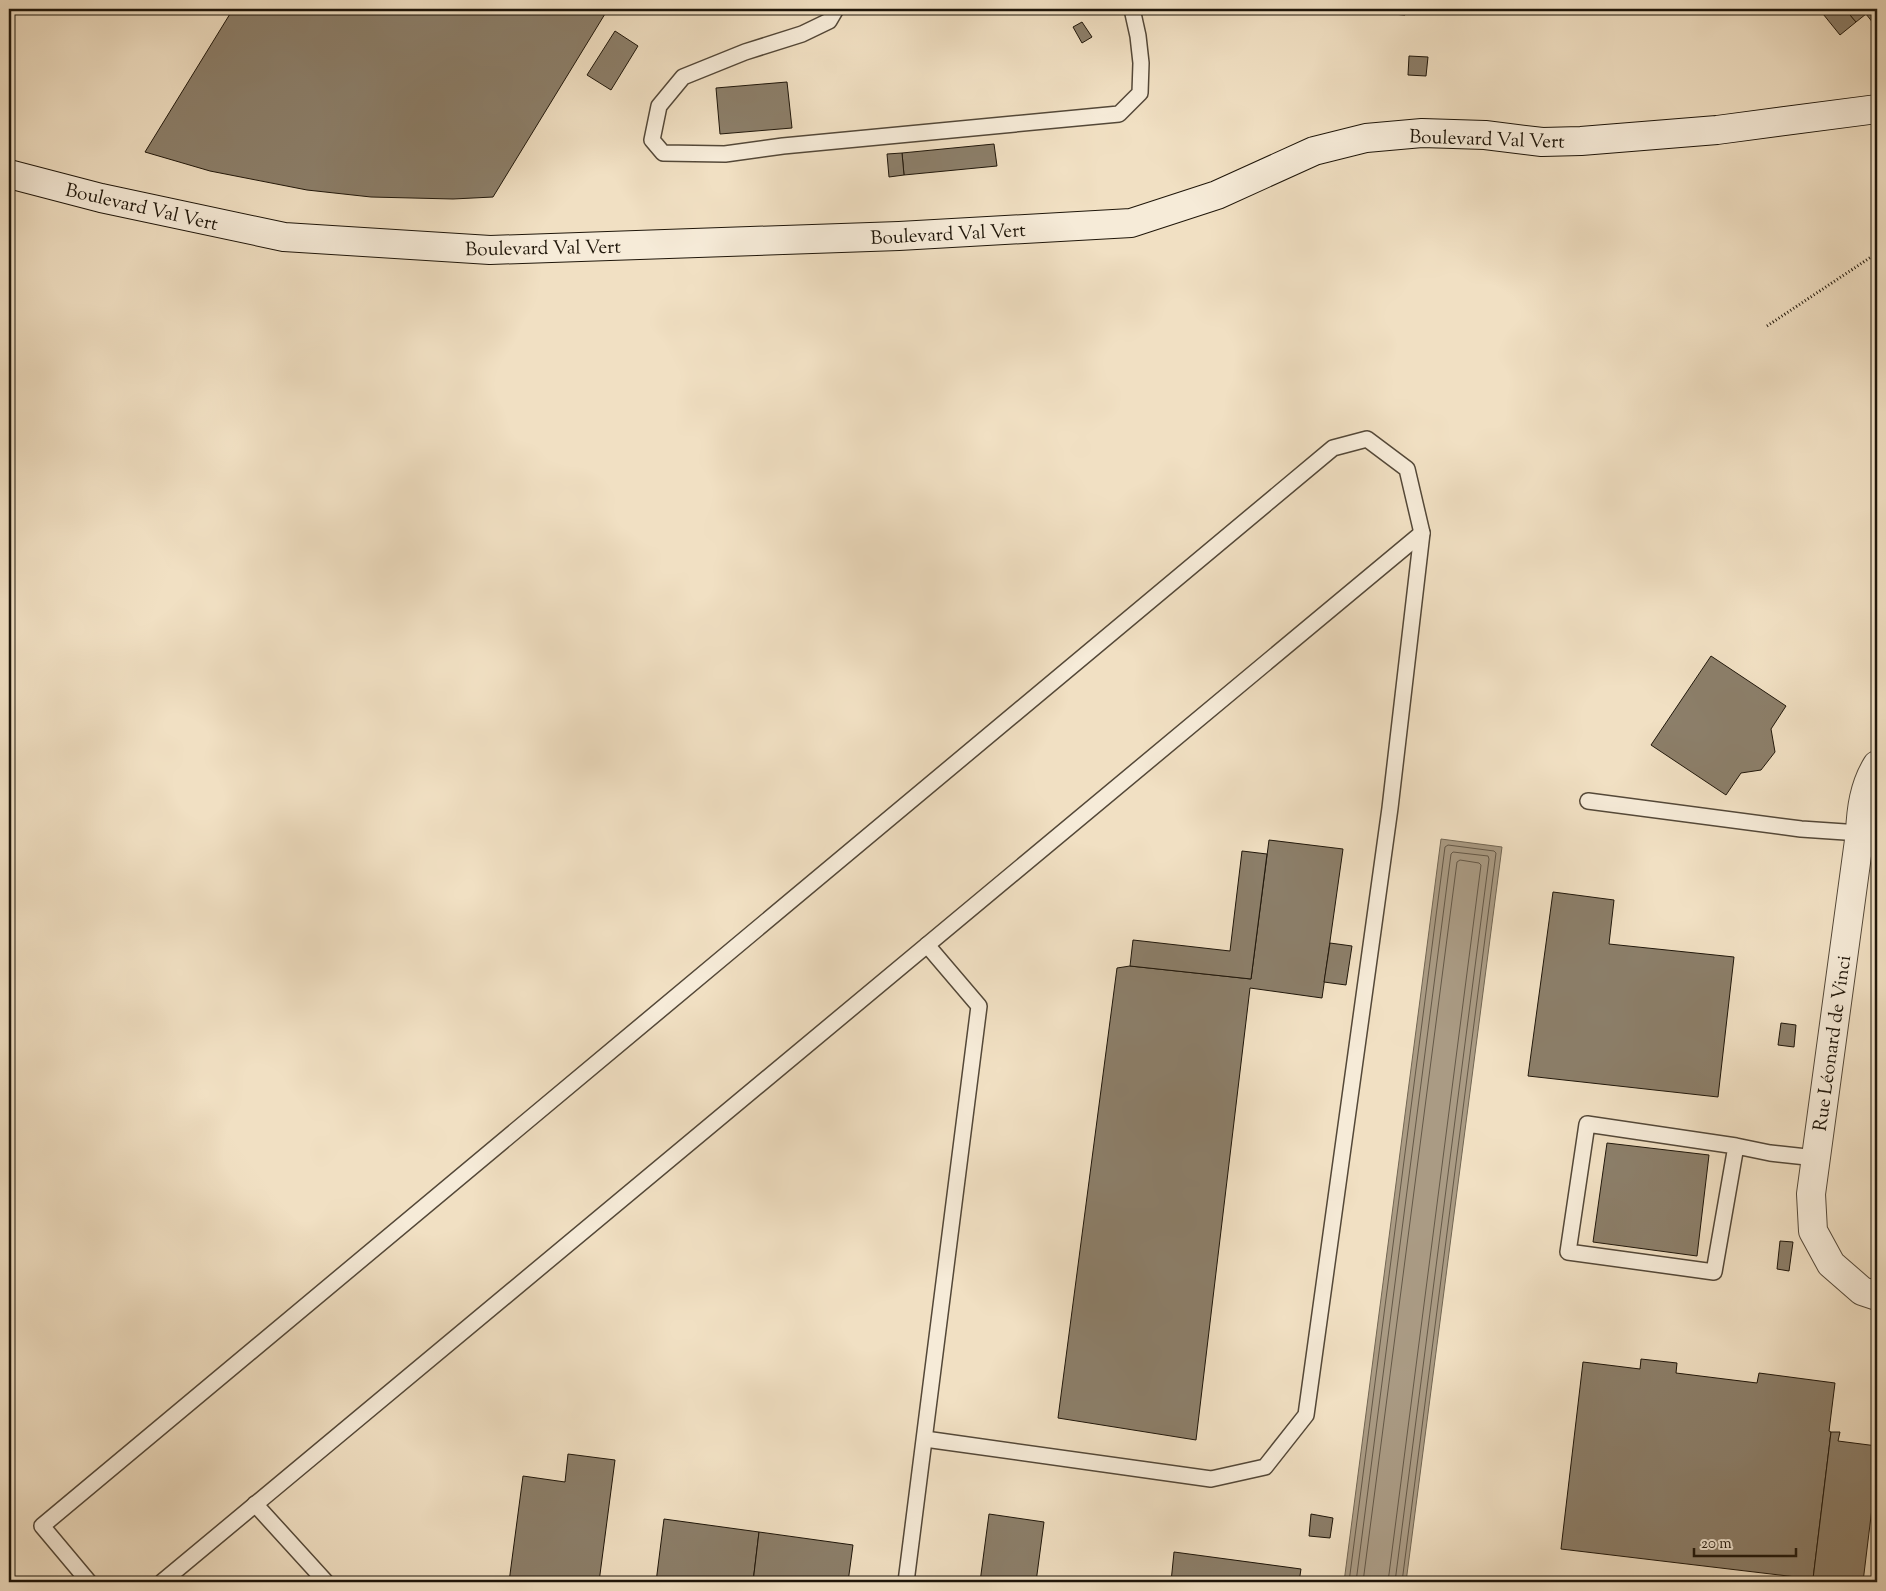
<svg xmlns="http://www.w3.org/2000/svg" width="1886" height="1591" viewBox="0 0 1886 1591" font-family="'Sorts Mill Goudy',serif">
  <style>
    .water { fill: #aa9b84; stroke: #726653 }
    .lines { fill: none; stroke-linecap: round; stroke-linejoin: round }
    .shore { stroke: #645847; stroke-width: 1 }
    .building { fill: #8c7f6a; stroke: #1f160a }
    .lane-casing { stroke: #544838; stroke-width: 18 }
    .street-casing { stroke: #544838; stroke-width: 30 }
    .secondary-casing { stroke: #1f160a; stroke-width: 30 }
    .path { stroke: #1f160a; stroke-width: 3; stroke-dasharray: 1 2.5; stroke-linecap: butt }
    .lane { stroke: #f6ebd8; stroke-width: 15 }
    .street { stroke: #f6ebd8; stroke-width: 28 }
    .secondary { stroke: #f6ebd8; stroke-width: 28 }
    .labels { text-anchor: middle; stroke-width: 4; stroke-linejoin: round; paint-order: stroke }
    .street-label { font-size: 19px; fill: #1f160a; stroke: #f6ebd8 }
  </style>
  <rect width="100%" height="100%" fill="#f1e0c3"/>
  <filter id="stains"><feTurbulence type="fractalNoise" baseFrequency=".004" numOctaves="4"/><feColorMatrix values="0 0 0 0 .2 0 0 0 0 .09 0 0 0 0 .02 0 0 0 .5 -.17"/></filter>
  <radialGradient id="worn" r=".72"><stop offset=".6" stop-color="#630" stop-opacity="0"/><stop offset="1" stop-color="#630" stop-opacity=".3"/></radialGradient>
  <polygon class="water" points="1441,839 1502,847 1406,1582 1344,1582"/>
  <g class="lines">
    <g class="shore">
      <polyline points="1349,1582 1445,847 1448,845 1494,851 1496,853 1402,1582"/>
      <polyline points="1356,1582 1451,854 1453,852 1488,856 1489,859 1395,1582"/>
      <polyline points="1363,1582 1457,862 1460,860 1479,863 1481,865 1388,1582"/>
    </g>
  </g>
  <g class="building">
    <polygon points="233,9 608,9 493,197 453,199 371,197 307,190 210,171 145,152"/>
    <polygon points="1351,9 1406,9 1405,15 1351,11"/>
    <polygon points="1819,9 1845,9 1856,22 1840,35"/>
    <polygon points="1845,9 1877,9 1877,28 1866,14 1856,22"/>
    <polygon points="1082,22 1092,37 1082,43 1073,27"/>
    <polygon points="615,31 638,46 611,90 587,75"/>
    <polygon points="1409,56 1428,57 1426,76 1408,75"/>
    <polygon points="787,82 792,128 720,134 716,88"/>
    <polygon points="994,144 997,166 904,175 902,153"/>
    <polygon points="902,153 904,175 889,177 887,154"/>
    <polygon points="1711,656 1786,706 1771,729 1775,752 1761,770 1741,773 1726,795 1651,745"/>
    <polygon points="1269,840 1343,849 1322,998 1250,988 1196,1440 1058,1418 1117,968 1130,966 1251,979"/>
    <polygon points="1242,851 1267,854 1251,979 1130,966 1133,940 1230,951"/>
    <polygon points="1553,892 1614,900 1609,944 1734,957 1718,1097 1528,1076"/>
    <polygon points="1330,943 1352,946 1346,985 1324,982"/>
    <polygon points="1781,1023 1796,1025 1794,1047 1778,1045"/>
    <polygon points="1607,1143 1709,1155 1697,1256 1593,1242"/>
    <polygon points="1780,1241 1793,1242 1789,1271 1777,1269"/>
    <polygon points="1641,1359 1677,1363 1676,1373 1757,1383 1759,1373 1835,1383 1829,1431 1831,1432 1813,1579 1561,1549 1583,1362 1640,1369"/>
    <polygon points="1831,1432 1840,1432 1838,1441 1877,1446 1877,1467 1863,1582 1841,1582 1813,1579"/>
    <polygon points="568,1454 615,1460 599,1582 509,1582 523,1476 565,1482"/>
    <polygon points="989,1514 1044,1522 1036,1582 980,1582"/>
    <polygon points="1311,1514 1333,1518 1330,1538 1309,1536"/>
    <polygon points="664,1519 759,1532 753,1582 656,1582"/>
    <polygon points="759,1532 853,1545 848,1582 753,1582"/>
    <polygon points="1174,1552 1301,1569 1299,1582 1171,1582"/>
  </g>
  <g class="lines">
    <g class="lane-casing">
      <g id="lane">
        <polyline points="836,9 829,21 802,34 745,52 683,77 659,106 652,140 663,153 725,154 783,146 1119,114 1140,93 1141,63 1138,36 1132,9"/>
        <polyline points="1588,801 1801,829 1860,833"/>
        <polyline points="1736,1146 1587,1124 1568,1252 1714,1272 1736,1146 1770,1153 1816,1158"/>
        <polyline points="255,1504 326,1582"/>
        <polyline points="89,1582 42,1526 1333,448 1367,439 1407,469 1422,533 1390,808 1306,1415 1265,1467 1211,1479 925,1439"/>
        <polyline points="162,1582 1422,533"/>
        <polyline points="906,1582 979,1006 927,945"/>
      </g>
    </g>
    <g class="street-casing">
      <path id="street" d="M1877,765C1864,786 1861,809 1860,833L1811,1194L1813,1231L1831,1264L1862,1291L1877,1296"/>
    </g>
    <g class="secondary-casing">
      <polyline id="secondary" points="9,174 101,198 284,237 490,250 899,236 1131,223 1217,195 1314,151 1366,138 1422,133 1485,135 1542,142 1581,141 1717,130 1877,109"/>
    </g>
    <polyline class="path" points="1767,326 1877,253"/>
    <use href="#lane" class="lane"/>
    <use href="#street" class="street"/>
    <use href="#secondary" class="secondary"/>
  </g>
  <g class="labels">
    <g class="street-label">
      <text transform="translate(1487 138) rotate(2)" y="7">Boulevard Val Vert</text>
      <text transform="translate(142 206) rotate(13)" y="7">Boulevard Val Vert</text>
      <text transform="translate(948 233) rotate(-3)" y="7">Boulevard Val Vert</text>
      <text transform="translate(543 247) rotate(-1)" y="7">Boulevard Val Vert</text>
      <text transform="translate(1831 1043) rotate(-82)" y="7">Rue Léonard de Vinci</text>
    </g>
  </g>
  <rect width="1886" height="1591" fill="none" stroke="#f1e0c3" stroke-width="30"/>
  <rect x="10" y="10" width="1866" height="1571" fill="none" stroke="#1f160a" stroke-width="2.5"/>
  <rect x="15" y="15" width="1856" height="1561" fill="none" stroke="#1f160a"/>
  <path d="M1694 1548v8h102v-8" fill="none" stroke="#1f160a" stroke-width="2.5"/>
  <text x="1701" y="1548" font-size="15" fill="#1f160a" stroke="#f6ebd8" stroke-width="4" paint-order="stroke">20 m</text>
  <rect width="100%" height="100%" filter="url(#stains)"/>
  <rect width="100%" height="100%" fill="url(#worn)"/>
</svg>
